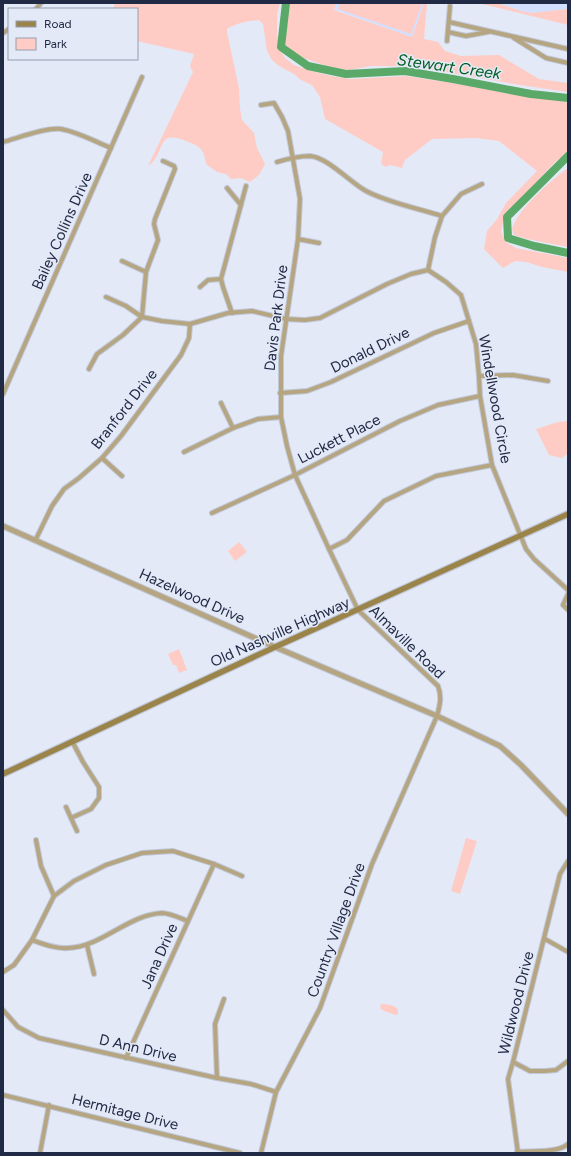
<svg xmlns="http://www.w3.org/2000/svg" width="571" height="1156" viewBox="0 0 571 1156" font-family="Figtree,sans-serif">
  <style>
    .built { fill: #d2dffe }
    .green { fill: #feccc4 }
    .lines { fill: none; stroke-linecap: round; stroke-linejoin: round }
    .river { stroke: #5ba969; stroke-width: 8 }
    .minor-casing { stroke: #c0c7d7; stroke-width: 6 }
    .tertiary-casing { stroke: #c0c7d7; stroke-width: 7 }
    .secondary-casing { stroke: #c0c7d7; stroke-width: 8 }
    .minor { stroke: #b5a580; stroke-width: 4 }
    .tertiary { stroke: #b5a580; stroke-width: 5 }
    .secondary { stroke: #9b8449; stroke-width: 5.5 }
    .labels { text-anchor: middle; stroke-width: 3; stroke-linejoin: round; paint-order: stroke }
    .street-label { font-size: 15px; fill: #212a45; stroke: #e3e9f7 }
    .water-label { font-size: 16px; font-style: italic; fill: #005d22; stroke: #e3e9f7 }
  </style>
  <rect width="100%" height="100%" fill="#e3e9f7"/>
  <g class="built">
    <polygon points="336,3 424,3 412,37 334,9"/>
    <polygon points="498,3 568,3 568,9 531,13 521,11"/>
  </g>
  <g class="green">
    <path d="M115,3H280L277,14V34L279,49L285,58L294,65L311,71L331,76L351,79L406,76L471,86L501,92L568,102V153L555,162L504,218L501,232L506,242L516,248L568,258V272L542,267L526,262L515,261L503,268L484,249L487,231L497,219L506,203L537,171L499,141L476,138L432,139L405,160L402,168L390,165L386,167L381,164L383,152L325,119L320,97L312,85L301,80L294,74L279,66L272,60L267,51L263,24L259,20C248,21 237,23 227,29V32L239,88L240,109L242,120L254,133L257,148L265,164L259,175L250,182L241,178L231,179L226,174L217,172L206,164C204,152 203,148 191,143C153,126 168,152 148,166L193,72L190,66L194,54L137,41V9H113Z"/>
    <polygon points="289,3 336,3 334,10 412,37 424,3 427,3 424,39 438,42 445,51 461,56 499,55 539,79 568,83 568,92 520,85 411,66 371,66 349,70 327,66 303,58 292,51 285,45 285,30"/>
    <polygon points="340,3 422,3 411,34 338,9"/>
    <polygon points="478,3 498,3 521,11 531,13 568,9 568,25"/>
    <path d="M568,168V247L527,239L514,235L512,229C517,210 551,180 568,168Z"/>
    <polygon points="568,421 568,453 562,458 549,455 536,429 558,422"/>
    <polygon points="239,542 247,552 235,561 228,551"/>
    <polygon points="179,649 187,670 179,673 176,665 173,665 168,654"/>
    <polygon points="466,838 477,841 460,894 451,891"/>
    <path d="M381,1004C387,1004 394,1005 398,1009V1014L396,1015L384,1011L380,1008Z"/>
  </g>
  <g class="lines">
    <g class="river">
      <polyline points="286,3 281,47 308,66 346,74 405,71 453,79 531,94 568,98"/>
      <polyline points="568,156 507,217 508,238 534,246 568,253"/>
    </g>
    <g class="minor-casing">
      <g id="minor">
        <polyline points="36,9 41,3"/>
        <polyline points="449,22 568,49"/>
        <polyline points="448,32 466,36 488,32"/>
        <polyline points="3,33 9,29"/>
        <polyline points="514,38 546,58 568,63"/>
        <polyline points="447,41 450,6"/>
        <path d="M3,142C18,138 46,127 61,129C78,132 96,142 111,148"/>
        <path d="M277,162C287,159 299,156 310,156C327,157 351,183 366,191C389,203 417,208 442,216"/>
        <polyline points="227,188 241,205"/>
        <polyline points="298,239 319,243"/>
        <polyline points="122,261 146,272"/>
        <polyline points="428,270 435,237 442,216 461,194 482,184"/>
        <polyline points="200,287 208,280 221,279"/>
        <polyline points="106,297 126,306 142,317 146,272 158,240 154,224 155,219 175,169 174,166 163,161"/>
        <polyline points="232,313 223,287 221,279 246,186"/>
        <polyline points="89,369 97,354 123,335 142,317 162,321 190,324 228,313 252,311 286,319 305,320 320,318 387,284 411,274 428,270 446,282 461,295 476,344 479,376 480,396 492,465 526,549 534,559 568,590"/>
        <polyline points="479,376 513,375 548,381"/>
        <polyline points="280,393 307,391 331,382 434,333 469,321"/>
        <polyline points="3,394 142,77"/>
        <polyline points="221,403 233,428"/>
        <polyline points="184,452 233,428 258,419 281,417"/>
        <polyline points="102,458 122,476"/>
        <polyline points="212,513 295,475 400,421 438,405 480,396"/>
        <polyline points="36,539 52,506 64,489 79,478 102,458 121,436 181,355 189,338 190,324"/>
        <polyline points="329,549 347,540 384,501 436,476 492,465"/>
        <polyline points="568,594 563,605 568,610"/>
        <polyline points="66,807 71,818 91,809 99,798 99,787 83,762 72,741"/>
        <polyline points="71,818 77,831"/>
        <polyline points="36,840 41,866 54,896"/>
        <polyline points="545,939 568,952"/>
        <path d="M32,940C43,944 56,949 68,948C102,947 127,915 162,913C169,913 180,918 188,921"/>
        <polyline points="87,945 94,974"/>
        <polyline points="3,972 14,965 32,940 54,896 74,881 106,865 142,853 173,851 214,864 242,876"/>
        <polyline points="3,1010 18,1027 39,1038 217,1078 251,1084 276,1092"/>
        <polyline points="126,1058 214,864"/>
        <polyline points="513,1062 530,1071 545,1071 556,1070 568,1061"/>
        <polyline points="217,1078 215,1024 224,999"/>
        <polyline points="3,1095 240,1153"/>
        <path d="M517,1152C531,1151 558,1153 568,1144"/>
        <polyline points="40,1153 49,1105"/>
        <path d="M261,1153L276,1092L320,1008L372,864L437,716C440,705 442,697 438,686L358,610L329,549L295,475L287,446L281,417V356L298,239L300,199L288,131L282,117L274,103L261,105"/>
        <polyline points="518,1153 508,1079 513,1062 560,874 568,861"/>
      </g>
    </g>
    <g class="tertiary-casing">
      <polyline id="tertiary" points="3,526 275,647 437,716 500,746 521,765 568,814"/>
    </g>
    <g class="secondary-casing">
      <polyline id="secondary" points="3,774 275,647 568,514"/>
    </g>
    <use href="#minor" class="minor"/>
    <use href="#tertiary" class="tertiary"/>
    <use href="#secondary" class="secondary"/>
  </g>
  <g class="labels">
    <g class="street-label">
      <text transform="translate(62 231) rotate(-66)" y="5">Bailey Collins Drive</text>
      <text transform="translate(276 318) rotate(-83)" y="5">Davis Park Drive</text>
      <text transform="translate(370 350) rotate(-26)" y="5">Donald Drive</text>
      <text transform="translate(495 399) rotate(80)" y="5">Windellwood Circle</text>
      <text transform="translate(124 409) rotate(-52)" y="5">Branford Drive</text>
      <text transform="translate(339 439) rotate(-27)" y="5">Luckett Place</text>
      <text transform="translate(192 596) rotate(24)" y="5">Hazelwood Drive</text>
      <text transform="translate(280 632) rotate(-24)" y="5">Old Nashville Highway</text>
      <text transform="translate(407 642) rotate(44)" y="5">Almaville Road</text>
      <text transform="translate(336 930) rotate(-70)" y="5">Country Village Drive</text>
      <text transform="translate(159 956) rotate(-66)" y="5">Jana Drive</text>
      <text transform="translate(516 1003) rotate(-76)" y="5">Wildwood Drive</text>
      <text transform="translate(138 1048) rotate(13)" y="5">D Ann Drive</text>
      <text transform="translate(125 1112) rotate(14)" y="5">Hermitage Drive</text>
    </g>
    <g class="water-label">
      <text transform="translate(449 66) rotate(8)" y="6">Stewart Creek</text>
    </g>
  </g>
  <rect width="571" height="1156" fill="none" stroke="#212a45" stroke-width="8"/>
  <rect x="8" y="8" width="130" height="52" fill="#e3e9f7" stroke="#959db0"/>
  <rect x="16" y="21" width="20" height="6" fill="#9b8449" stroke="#959db0"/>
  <text x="44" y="28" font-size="12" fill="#212a45">Road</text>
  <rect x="16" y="38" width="20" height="12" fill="#feccc4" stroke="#959db0"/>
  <text x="44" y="48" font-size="12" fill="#212a45">Park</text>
</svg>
